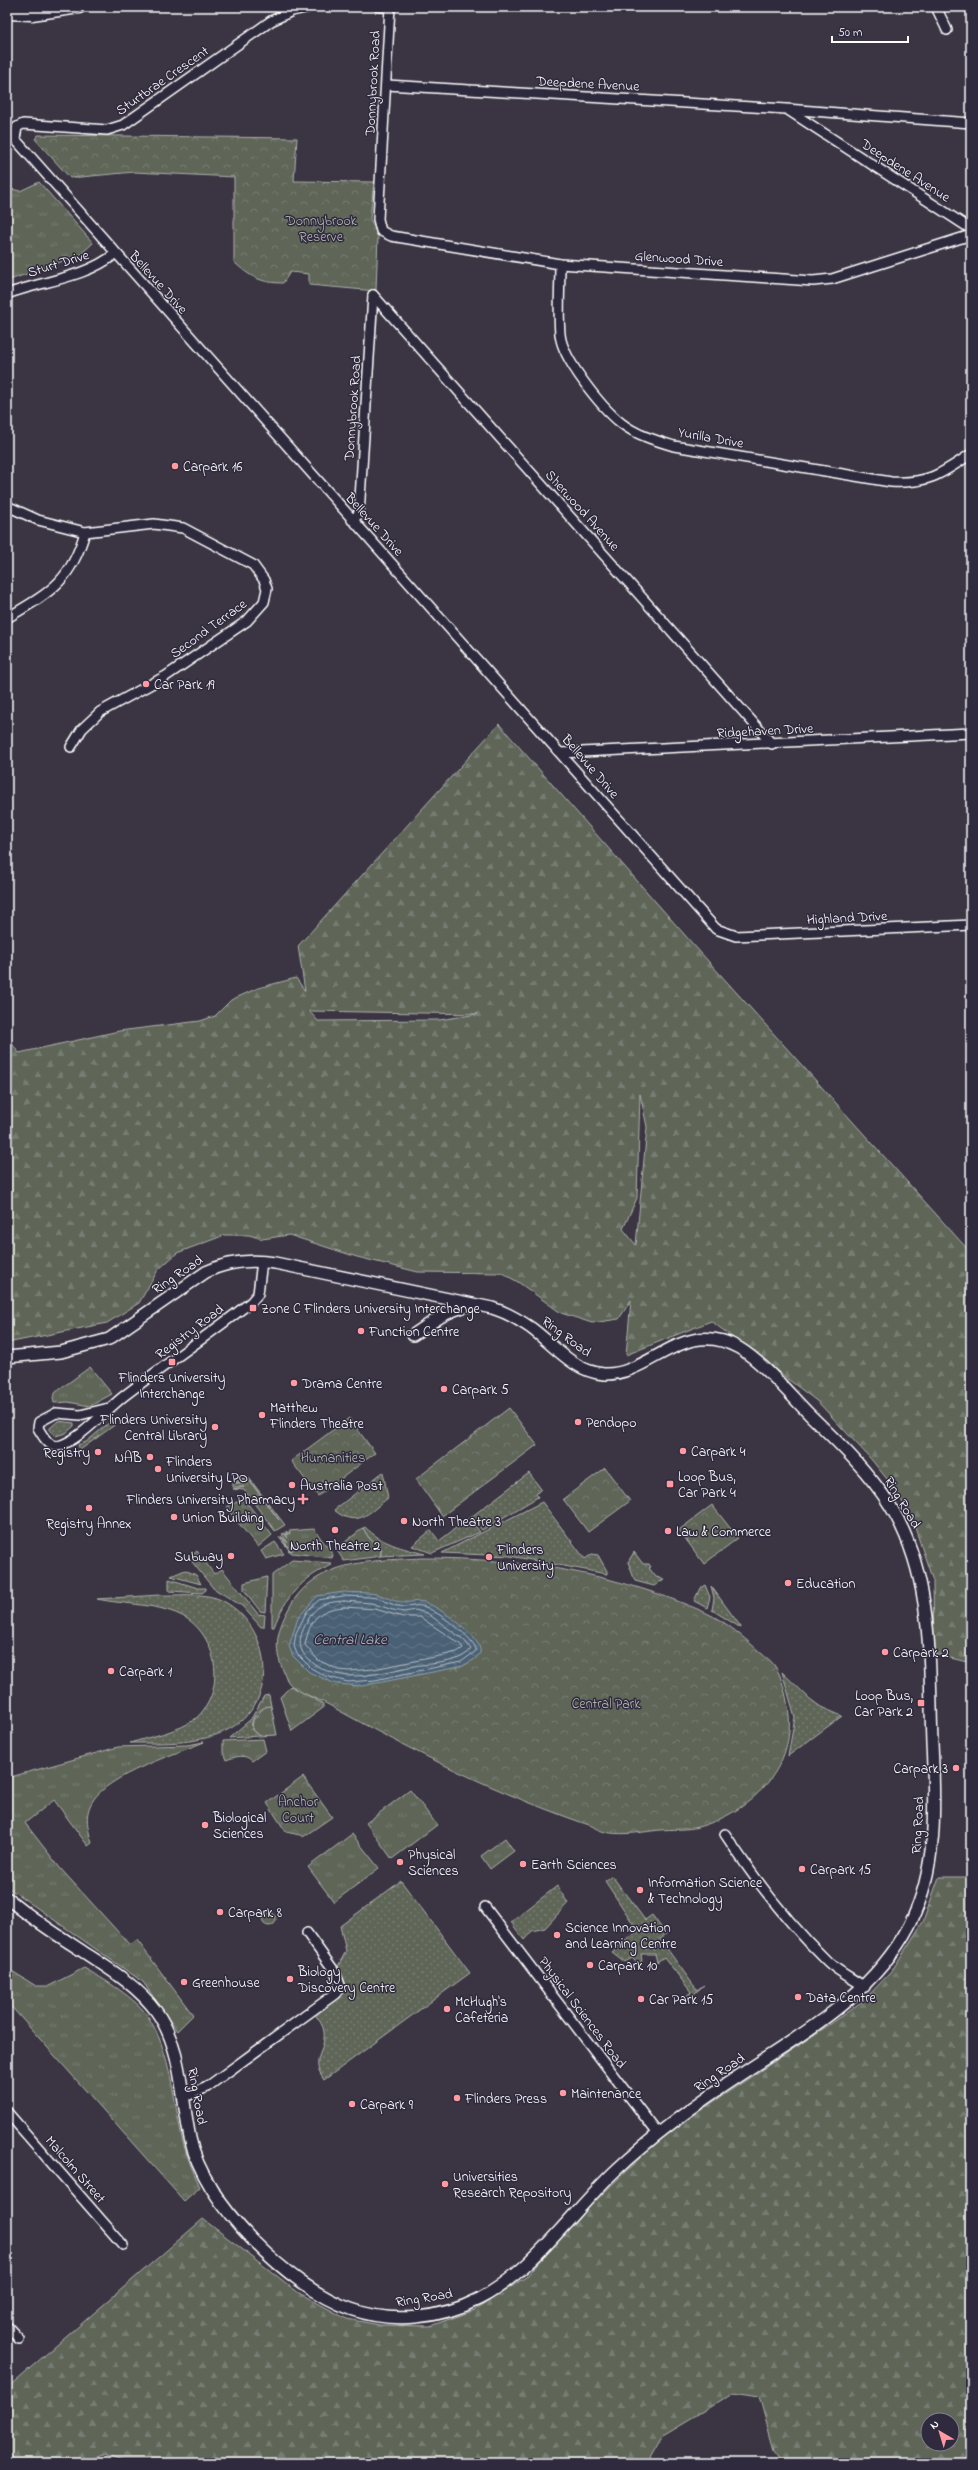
<svg xmlns="http://www.w3.org/2000/svg" width="978" height="2470" viewBox="0 0 978 2470" font-family="'Indie Flower',sans-serif">
  <style>
    .grass { fill: url(#grass-tufts); stroke: #aeb2ac }
    .forest { fill: url(#forest-firs); stroke: #aeb2ac; fill-rule: evenodd }
    .park { fill: url(#park-crowns); stroke: #aeb2ac }
    .garden { fill: url(#garden-dots); stroke: #aeb2ac }
    .pitch { fill: #5e6659; stroke: #aeb2ac }
    .water { fill: url(#water-waves); stroke: #92a0ac }
    .lines { fill: none; stroke-linecap: round; stroke-linejoin: round }
    .shore { stroke: #b7c0c7; stroke-width: 1 }
    .minor-casing { stroke: #fff; stroke-width: 12 }
    .tertiary-casing { stroke: #fff; stroke-width: 14 }
    .secondary-casing { stroke: #fff; stroke-width: 15 }
    .minor { stroke: #2f2a3d; stroke-width: 9 }
    .tertiary { stroke: #2f2a3d; stroke-width: 11 }
    .secondary { stroke: #2f2a3d; stroke-width: 12 }
    .poi-dot { fill: #ff9aa2; stroke: #2f2a3d; stroke-width: 1.5 }
    .labels { text-anchor: middle; stroke-width: 3; stroke-linejoin: round; paint-order: stroke }
    .street-label { font-size: 14px; fill: #fff; stroke: #2f2a3d }
    .park-label { font-size: 14px; fill: #b7bab4; stroke: #2f2a3d }
    .poi-label { font-size: 14px; fill: #fff; stroke: #2f2a3d; text-anchor: start }
    .water-label { font-size: 15px; font-style: italic; fill: #aeb8c0; stroke: #2f2a3d }
  </style>
  <defs>
    <pattern id="grass-tufts" width="24" height="20" patternUnits="userSpaceOnUse"><rect width="24" height="20" fill="#5e6659"/><path d="M3 7l-1-3M5 7V3M7 7l1-3M15 17l-1-3M17 17v-4M19 17l1-3" fill="none" stroke="#767d72"/></pattern>
    <pattern id="forest-firs" width="22" height="20" patternUnits="userSpaceOnUse"><rect width="22" height="20" fill="#5e6659"/><path d="M5 1l3.5 6h-7zM16 11l3.5 6h-7z" fill="#767d72"/></pattern>
    <pattern id="park-crowns" width="20" height="18" patternUnits="userSpaceOnUse"><rect width="20" height="18" fill="#5e6659"/><path d="M2 6a3 3 0 1 1 6 0M12 15a3 3 0 1 1 6 0" fill="none" stroke="#767d72"/></pattern>
    <pattern id="garden-dots" width="8" height="8" patternUnits="userSpaceOnUse"><rect width="8" height="8" fill="#5e6659"/><path d="M2 2h.1M6 6h.1" fill="none" stroke="#767d72" stroke-width="1.8" stroke-linecap="round"/></pattern>
    <pattern id="water-waves" width="16" height="10" patternUnits="userSpaceOnUse"><rect width="16" height="10" fill="#4a6174"/><path d="M0 5q4-4 8 0t8 0" fill="none" stroke="#657989"/></pattern>
  </defs>
  <rect width="100%" height="100%" fill="#3b3442"/>
  <filter id="ink" filterUnits="userSpaceOnUse"><feTurbulence type="fractalNoise" baseFrequency=".025" numOctaves="2"/><feDisplacementMap in="SourceGraphic" scale="8" xChannelSelector="R" yChannelSelector="G"/><feConvolveMatrix kernelMatrix="1 2 1 2 8 2 1 2 1" color-interpolation-filters="sRGB"/></filter>
  <g filter="url(#ink)">
    <g class="grass">
      <polygon points="39,182 93,243 80,255 7,281 7,188 20,191"/>
      <polygon points="90,1367 112,1394 90,1406 68,1402 54,1403 53,1397 56,1392"/>
      <polygon points="249,1478 285,1525 275,1531 244,1490 233,1489 244,1487 233,1487 233,1483 247,1483 235,1482 248,1482 237,1480 249,1480 279,1520 249,1480 238,1479"/>
      <polygon points="244,1499 272,1535 258,1547 227,1509 228,1506"/>
      <polygon points="363,1528 369,1538 381,1548 381,1556 344,1561 336,1549"/>
      <polygon points="314,1529 333,1555 332,1558 292,1553 288,1550 293,1550 289,1550 279,1537 288,1547 281,1536 288,1543 282,1534 284,1533 288,1538 285,1533 288,1535 286,1531 290,1534 289,1531"/>
      <polygon points="275,1542 284,1554 266,1559 261,1551"/>
      <polygon points="197,1551 214,1574 222,1569 258,1614 265,1615 264,1627 261,1627 242,1606 213,1588 189,1558"/>
      <path d="M292,1560L331,1563L332,1565C303,1577 285,1597 274,1627H272V1575Z"/>
      <polygon points="291,1686 323,1704 323,1708 292,1731 280,1697"/>
      <polygon points="265,1706 271,1706 277,1735 259,1736 252,1730 253,1720"/>
      <path d="M263,1739L266,1751L252,1761C245,1753 235,1757 226,1760L223,1752V1741Z"/>
      <path d="M204,1742C176,1754 107,1775 92,1802C84,1816 88,1829 92,1843L88,1846L54,1800L25,1823L60,1868L130,1945L137,1940L193,2015L177,2031L143,1982L7,1887V1778L118,1747L187,1745Z"/>
      <polygon points="410,1790 437,1825 392,1859 366,1823"/>
      <polygon points="352,1834 379,1868 334,1902 308,1867"/>
      <polygon points="505,1838 514,1851 490,1869 481,1856"/>
      <path d="M7,1968L36,1986H49L84,1968C102,1978 138,1999 149,2018C171,2054 173,2098 182,2138C186,2155 193,2171 200,2187L184,2201L7,2002Z"/>
    </g>
    <g class="forest">
      <path d="M499,724L691,942L971,1253V1663L934,1654L933,1581L912,1519L895,1489L870,1458L818,1402L711,1321L626,1355L631,1300L619,1319L592,1323L561,1313L518,1282L502,1273L418,1272L357,1257L289,1235L262,1239L249,1235H225L177,1253L158,1270L139,1303L107,1323L7,1343V1037L19,1053L119,1031L200,1021L215,1016L231,1000L258,988L296,978L305,991L298,946ZM309,1011L478,1014L439,1020L318,1021ZM640,1094L647,1127L636,1245L623,1229L637,1198Z"/>
      <path d="M939,1877H971V2463H784L774,2450L759,2396L735,2392L663,2435L647,2463H129L103,2455L79,2463H7V2388L203,2219L299,2293L347,2319L380,2325L430,2326L475,2310L526,2277L589,2207L648,2150L680,2124L832,2023L864,2000L891,1972L923,1922ZM928,2420H952V2444H928Z"/>
    </g>
    <g class="park">
      <path d="M38,135L297,138L294,181L374,182L370,219L378,236L376,291L309,285V274L290,272L283,283C261,283 250,277 234,262V177L134,172L70,178L35,139Z"/>
      <polygon points="509,1408 537,1445 442,1516 416,1479"/>
      <polygon points="349,1418 375,1453 318,1496 291,1461"/>
      <polygon points="605,1468 630,1501 588,1532 563,1499"/>
      <polygon points="712,1505 738,1538 704,1564 679,1530"/>
      <path d="M421,1558C506,1558 592,1569 672,1599C690,1606 710,1613 726,1624C739,1633 750,1643 761,1653C765,1657 771,1660 774,1665C782,1674 788,1703 789,1715C794,1770 749,1813 698,1827C687,1830 672,1829 660,1830C640,1832 609,1839 592,1826C501,1795 413,1752 329,1705C320,1700 295,1691 289,1683C286,1680 285,1674 283,1670C273,1648 277,1631 288,1610C314,1559 372,1561 421,1558Z"/>
      <polygon points="267,1577 265,1612 260,1611 244,1590 244,1583"/>
      <polygon points="303,1777 332,1817 303,1837 300,1835 286,1832 267,1803"/>
    </g>
    <g class="garden">
      <polygon points="58,1421 74,1423 74,1426 66,1433 56,1436 50,1431 50,1428"/>
      <polygon points="111,1421 116,1424 80,1450 78,1445 86,1442"/>
      <path d="M383,1472L388,1498C369,1513 357,1529 334,1510Z"/>
      <polygon points="529,1473 541,1489 536,1494 538,1497 482,1530 471,1517"/>
      <polygon points="542,1502 585,1559 592,1554 598,1555 607,1571 607,1574 510,1556 442,1553"/>
      <polygon points="469,1518 480,1532 432,1553 412,1546 431,1530 439,1541"/>
      <path d="M365,1527C382,1544 402,1548 425,1554L381,1556V1548L369,1538L363,1528Z"/>
      <polygon points="634,1552 643,1564 649,1564 651,1567 649,1568 656,1577 664,1579 654,1586 635,1581 628,1562"/>
      <polygon points="185,1570 196,1575 201,1584 171,1576"/>
      <polygon points="169,1579 198,1588 206,1588 206,1590 202,1593 169,1591"/>
      <polygon points="705,1585 710,1597 707,1608 694,1601 700,1588"/>
      <polygon points="711,1586 741,1627 741,1628 712,1610 714,1598"/>
      <path d="M159,1595C179,1596 207,1591 225,1602C271,1628 280,1700 231,1728C202,1745 163,1743 130,1743C148,1737 181,1731 195,1719C226,1693 219,1639 186,1618C160,1603 125,1605 97,1599Z"/>
      <polygon points="782,1672 810,1699 821,1707 842,1716 788,1756 795,1717"/>
      <path d="M269,1695L271,1706C261,1706 249,1718 252,1730L259,1736L229,1738L251,1719L264,1696Z"/>
      <polygon points="612,1876 645,1920 652,1915 666,1934 660,1939 697,1990 704,1985 687,2000 684,1998 691,1992 664,1957 657,1962 655,1954 641,1954 642,1961 638,1964 632,1958 625,1962 612,1952 638,1931 605,1881"/>
      <path d="M401,1881L470,1973L324,2080C309,2060 326,2052 324,2032C323,2024 317,2017 312,2011L340,1985L335,1972L346,1951L340,1926Z"/>
      <polygon points="557,1886 568,1903 545,1928 532,1931 524,1940 511,1922"/>
    </g>
    <circle class="pitch" cx="269" cy="1919" r="7"/>
    <path class="water" d="M344,1592C354,1593 372,1592 380,1595C388,1598 395,1602 403,1602C411,1603 417,1600 424,1602C438,1606 484,1638 480,1653L475,1659L463,1666L362,1686L336,1684L309,1672L293,1656L289,1646L298,1618L317,1596Z"/>
    <g class="lines">
      <g class="shore">
        <path d="M344,1596C354,1597 367,1596 377,1598C386,1601 394,1606 404,1607C411,1607 417,1604 425,1607C435,1610 478,1640 476,1651L461,1662L375,1680L348,1682L325,1676L311,1668L297,1654L294,1646L296,1633L307,1611L319,1600Z"/>
        <path d="M344,1601L371,1603L393,1610L404,1612L415,1610L427,1613L464,1640L471,1649C460,1664 431,1663 414,1666C377,1673 341,1687 309,1660C296,1648 299,1636 307,1622C315,1605 326,1602 344,1601Z"/>
        <path d="M344,1607L375,1609L403,1617H420L460,1644L463,1648L457,1652L435,1657L374,1669L349,1671L339,1670L318,1660L305,1645C310,1619 318,1609 344,1607Z"/>
      </g>
      <g class="minor-casing">
        <g id="minor">
          <polyline points="310,7 292,11 271,21 123,125 107,130 23,124 17,127 15,139 716,929 736,936 971,925"/>
          <polyline points="379,7 390,7"/>
          <polyline points="390,7 378,219 381,231 391,236 560,264 813,281 832,279 971,235"/>
          <polyline points="936,7 947,30"/>
          <polyline points="387,85 786,109 971,123"/>
          <polyline points="788,110 971,229"/>
          <path d="M560,264C560,287 558,311 560,334C562,359 602,408 621,423C636,435 657,441 674,446L891,482C928,484 941,474 971,454"/>
          <path d="M7,294C42,281 85,278 115,254"/>
          <polyline points="373,295 772,744"/>
          <polyline points="7,506 38,520 85,532 154,524 183,528 253,565 264,580 267,589 264,602 247,621 166,676 100,712 82,729 71,747"/>
          <polyline points="352,520 359,514 373,295"/>
          <path d="M7,618C49,593 71,582 85,532"/>
          <polyline points="561,753 971,733"/>
          <path d="M109,1408L80,1415L56,1413L39,1422L38,1428C42,1435 49,1448 58,1446C79,1441 106,1410 124,1396C166,1364 210,1334 251,1302L258,1294L262,1261"/>
          <path d="M725,1834C755,1880 788,1923 827,1961C837,1971 853,1979 865,1987"/>
          <polyline points="485,1907 658,2134"/>
          <polyline points="183,2098 207,2087 335,1994 340,1985 335,1972 307,1933"/>
          <polyline points="7,2112 123,2245"/>
          <polyline points="7,2326 19,2339"/>
        </g>
      </g>
      <g class="tertiary-casing">
        <g id="tertiary">
          <path d="M413,1335C431,1323 450,1308 472,1305"/>
          <path d="M7,1357L61,1352L109,1339L206,1272C228,1261 251,1259 275,1263L492,1308C506,1312 518,1319 531,1328C553,1344 574,1372 604,1374C651,1376 683,1316 739,1348C764,1363 790,1395 811,1416C840,1444 870,1473 891,1507C934,1578 929,1663 932,1743C935,1804 938,1870 909,1926C873,1994 808,2030 746,2071C700,2101 655,2133 615,2171C571,2213 534,2270 479,2299C440,2319 392,2324 351,2309C289,2287 203,2203 190,2138C181,2096 182,2047 156,2011C136,1984 106,1967 79,1949C54,1933 30,1917 7,1898"/>
        </g>
      </g>
      <g class="secondary-casing">
        <polyline id="secondary" points="7,13 32,14 79,7"/>
      </g>
      <use href="#minor" class="minor"/>
      <use href="#tertiary" class="tertiary"/>
      <use href="#secondary" class="secondary"/>
    </g>
  </g>
  <g class="poi-dot">
    <circle cx="175" cy="466" r="4"/>
    <circle cx="146" cy="684" r="4"/>
    <rect x="249" y="1304" width="8" height="8" rx="2"/>
    <circle cx="361" cy="1331" r="4"/>
    <rect x="168" y="1358" width="8" height="8" rx="2"/>
    <circle cx="294" cy="1383" r="4"/>
    <circle cx="444" cy="1389" r="4"/>
    <circle cx="262" cy="1415" r="4"/>
    <circle cx="578" cy="1422" r="4"/>
    <circle cx="215" cy="1427" r="4"/>
    <circle cx="683" cy="1451" r="4"/>
    <circle cx="98" cy="1452" r="4"/>
    <circle cx="150" cy="1457" r="4"/>
    <circle cx="158" cy="1469" r="4"/>
    <rect x="666" y="1480" width="8" height="8" rx="2"/>
    <circle cx="292" cy="1485" r="4"/>
    <path d="M301 1493h4v4h4v4h-4v4h-4v-4h-4v-4h4z"/>
    <circle cx="89" cy="1508" r="4"/>
    <circle cx="174" cy="1517" r="4"/>
    <circle cx="404" cy="1521" r="4"/>
    <circle cx="335" cy="1530" r="4"/>
    <circle cx="668" cy="1531" r="4"/>
    <circle cx="231" cy="1556" r="4"/>
    <circle cx="489" cy="1557" r="4"/>
    <circle cx="788" cy="1583" r="4"/>
    <circle cx="885" cy="1652" r="4"/>
    <circle cx="111" cy="1671" r="4"/>
    <rect x="917" y="1699" width="8" height="8" rx="2"/>
    <circle cx="956" cy="1768" r="4"/>
    <circle cx="205" cy="1825" r="4"/>
    <circle cx="400" cy="1862" r="4"/>
    <circle cx="523" cy="1864" r="4"/>
    <circle cx="802" cy="1869" r="4"/>
    <circle cx="640" cy="1890" r="4"/>
    <circle cx="220" cy="1912" r="4"/>
    <circle cx="557" cy="1935" r="4"/>
    <circle cx="590" cy="1965" r="4"/>
    <circle cx="290" cy="1979" r="4"/>
    <circle cx="184" cy="1982" r="4"/>
    <circle cx="798" cy="1997" r="4"/>
    <circle cx="641" cy="1999" r="4"/>
    <circle cx="447" cy="2009" r="4"/>
    <circle cx="563" cy="2093" r="4"/>
    <circle cx="457" cy="2098" r="4"/>
    <circle cx="352" cy="2104" r="4"/>
    <circle cx="445" cy="2184" r="4"/>
  </g>
  <g class="labels">
    <g class="street-label">
      <text transform="translate(162 80) rotate(-35)" y="5">Sturtbrae Crescent</text>
      <text transform="translate(372 83) rotate(-87)" y="5">Donnybrook Road</text>
      <text transform="translate(588 83) rotate(3)" y="5">Deepdene Avenue</text>
      <text transform="translate(906 170) rotate(33)" y="5">Deepdene Avenue</text>
      <text transform="translate(679 258) rotate(4)" y="5">Glenwood Drive</text>
      <text transform="translate(58 263) rotate(-17)" y="5">Sturt Drive</text>
      <text transform="translate(159 282) rotate(48)" y="5">Bellevue Drive</text>
      <text transform="translate(352 408) rotate(-86)" y="5">Donnybrook Road</text>
      <text transform="translate(711 437) rotate(10)" y="5">Yurilla Drive</text>
      <text transform="translate(583 510) rotate(48)" y="5">Sherwood Avenue</text>
      <text transform="translate(375 524) rotate(48)" y="5">Bellevue Drive</text>
      <text transform="translate(208 628) rotate(-36)" y="5">Second Terrace</text>
      <text transform="translate(765 730) rotate(-3)" y="5">Ridgehaven Drive</text>
      <text transform="translate(591 766) rotate(49)" y="5">Bellevue Drive</text>
      <text transform="translate(847 917) rotate(-3)" y="5">Highland Drive</text>
      <text transform="translate(177 1274) rotate(-34)" y="5">Ring Road</text>
      <text transform="translate(189 1331) rotate(-37)" y="5">Registry Road</text>
      <text transform="translate(567 1336) rotate(37)" y="5">Ring Road</text>
      <text transform="translate(903 1502) rotate(59)" y="5">Ring Road</text>
      <text transform="translate(917 1825) rotate(-87)" y="5">Ring Road</text>
      <text transform="translate(583 2012) rotate(53)" y="5">Physical Sciences Road</text>
      <text transform="translate(719 2072) rotate(-34)" y="5">Ring Road</text>
      <text transform="translate(198 2096) rotate(80)" y="5">Ring Road</text>
      <text transform="translate(76 2169) rotate(49)" y="5">Malcolm Street</text>
      <text transform="translate(424 2297) rotate(-9)" y="5">Ring Road</text>
    </g>
    <g class="park-label">
      <text x="321" y="225">Donnybrook<tspan x="321" dy="16">Reserve</tspan></text>
      <text x="333" y="1462">Humanities</text>
      <text x="606" y="1708">Central Park</text>
      <text x="298" y="1806">Anchor<tspan x="298" dy="16">Court</tspan></text>
    </g>
    <g class="poi-label">
      <text x="183" y="471">Carpark 16</text>
      <text x="154" y="689">Car Park 19</text>
      <text x="261" y="1313">Zone C Flinders University Interchange</text>
      <text x="369" y="1336">Function Centre</text>
      <text x="172" y="1382" text-anchor="middle">Flinders University<tspan x="172" dy="16">Interchange</tspan></text>
      <text x="302" y="1388">Drama Centre</text>
      <text x="452" y="1394">Carpark 5</text>
      <text x="270" y="1412">Matthew<tspan x="270" dy="16">Flinders Theatre</tspan></text>
      <text x="207" y="1424" text-anchor="end">Flinders University<tspan x="207" dy="16">Central Library</tspan></text>
      <text x="586" y="1427">Pendopo</text>
      <text x="691" y="1456">Carpark 4</text>
      <text x="90" y="1457" text-anchor="end">Registry</text>
      <text x="142" y="1462" text-anchor="end">NAB</text>
      <text x="166" y="1466">Flinders<tspan x="166" dy="16">University LPO</tspan></text>
      <text x="678" y="1481">Loop Bus,<tspan x="678" dy="16">Car Park 4</tspan></text>
      <text x="300" y="1490">Australia Post</text>
      <text x="295" y="1504" text-anchor="end">Flinders University Pharmacy</text>
      <text x="182" y="1522">Union Building</text>
      <text x="412" y="1526">North Theatre 3</text>
      <text x="89" y="1528" text-anchor="middle">Registry Annex</text>
      <text x="676" y="1536">Law &amp; Commerce</text>
      <text x="335" y="1550" text-anchor="middle">North Theatre 2</text>
      <text x="497" y="1554">Flinders<tspan x="497" dy="16">University</tspan></text>
      <text x="223" y="1561" text-anchor="end">Subway</text>
      <text x="796" y="1588">Education</text>
      <text x="893" y="1657">Carpark 2</text>
      <text x="119" y="1676">Carpark 1</text>
      <text x="913" y="1700" text-anchor="end">Loop Bus,<tspan x="913" dy="16">Car Park 2</tspan></text>
      <text x="948" y="1773" text-anchor="end">Carpark 3</text>
      <text x="213" y="1822">Biological<tspan x="213" dy="16">Sciences</tspan></text>
      <text x="408" y="1859">Physical<tspan x="408" dy="16">Sciences</tspan></text>
      <text x="531" y="1869">Earth Sciences</text>
      <text x="810" y="1874">Carpark 15</text>
      <text x="648" y="1887">Information Science<tspan x="648" dy="16">&amp; Technology</tspan></text>
      <text x="228" y="1917">Carpark 8</text>
      <text x="565" y="1932">Science Innovation<tspan x="565" dy="16">and Learning Centre</tspan></text>
      <text x="598" y="1970">Carpark 10</text>
      <text x="298" y="1976">Biology<tspan x="298" dy="16">Discovery Centre</tspan></text>
      <text x="192" y="1987">Greenhouse</text>
      <text x="806" y="2002">Data Centre</text>
      <text x="649" y="2004">Car Park 15</text>
      <text x="455" y="2006">McHugh's<tspan x="455" dy="16">Cafeteria</tspan></text>
      <text x="571" y="2098">Maintenance</text>
      <text x="465" y="2103">Flinders Press</text>
      <text x="360" y="2109">Carpark 9</text>
      <text x="453" y="2181">Universities<tspan x="453" dy="16">Research Repository</tspan></text>
    </g>
    <g class="water-label">
      <text x="350" y="1644">Central Lake</text>
    </g>
  </g>
  <rect width="978" height="2470" fill="none" stroke="#2f2a3d" stroke-width="24"/>
  <rect x="12" y="12" width="954" height="2446" fill="none" stroke="#fff" stroke-width="1.5" filter="url(#ink)"/>
  <g transform="translate(940 2432) rotate(322)"><circle r="19" fill="#2f2a3d" stroke="#827f8b"/>
  <path d="M0-3L7 15L0 10L-7 15Z" fill="#ff9aa2"/>
  <text y="-6" font-size="11" font-weight="bold" text-anchor="middle" fill="#ffffff">N</text>
  </g>
  <path d="M832 36v6h76v-6" fill="none" stroke="#ffffff" stroke-width="2"/>
  <text x="838" y="36" font-size="12" fill="#ffffff" stroke="#2f2a3d" stroke-width="3" paint-order="stroke">50 m</text>
</svg>
